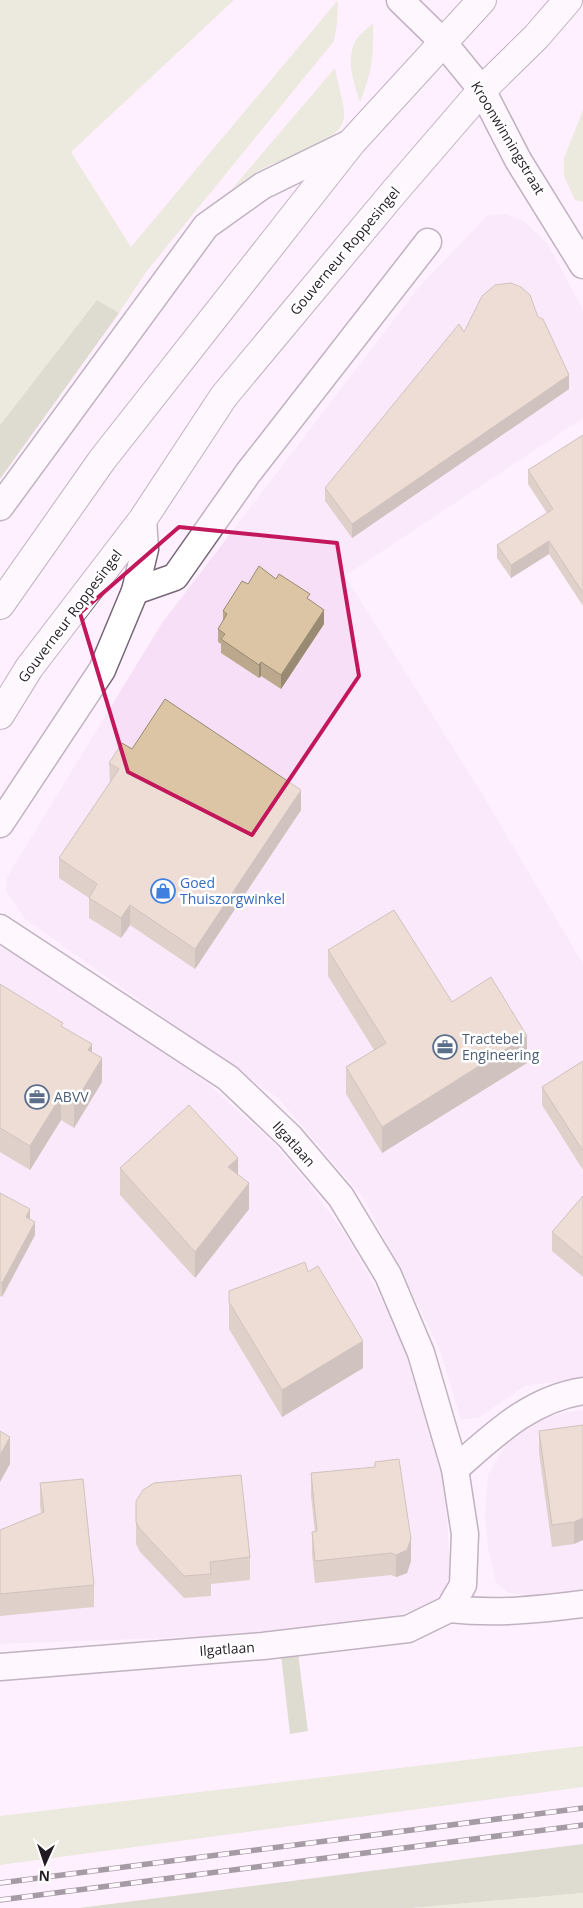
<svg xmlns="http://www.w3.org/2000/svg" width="583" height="1908" viewBox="0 0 583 1908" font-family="'Open Sans',sans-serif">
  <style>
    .built { fill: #f7e0f7 }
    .green { fill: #d8e0bb }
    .forest { fill: #b8c09c }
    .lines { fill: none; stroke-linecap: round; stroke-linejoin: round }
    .minor-casing { stroke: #766776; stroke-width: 29 }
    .trunk-casing { stroke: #766776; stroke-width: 30 }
    .minor { stroke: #fff; stroke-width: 26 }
    .trunk { stroke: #fff; stroke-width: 28 }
    .rail-casing { stroke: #3a333a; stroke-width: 5.5 }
    .rail { stroke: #fff; stroke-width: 4; stroke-dasharray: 11; stroke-linecap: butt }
    .wall { fill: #bca98d }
    .shaded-wall { fill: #998a73 }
    .building { fill: #dbc5a4; stroke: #998a73 }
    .marked { fill: none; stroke: #c2185b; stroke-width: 4; stroke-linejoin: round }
    .labels { text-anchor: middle; stroke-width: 5; stroke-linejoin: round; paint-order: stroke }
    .street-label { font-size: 14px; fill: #221c22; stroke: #fff }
    .shop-label { font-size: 14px; fill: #366cbe; stroke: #fff; text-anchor: start }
    .service-label { font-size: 14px; fill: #4e5e75; stroke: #fff; text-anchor: start }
  </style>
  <rect width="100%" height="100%" fill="#fef0fe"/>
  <g class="built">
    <polygon points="506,214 524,221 548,244 583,310 583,418 345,576 481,792 583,964 583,1378 525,1386 480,1417 461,1420 439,1347 365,1200 279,1099 25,919 6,891 7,877 162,623 418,288 487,216"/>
    <polygon points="0,947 31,963 206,1082 273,1143 308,1183 349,1240 396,1326 427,1414 446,1493 450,1576 444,1592 429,1604 389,1618 217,1636 0,1644"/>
    <polygon points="583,1410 583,1590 539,1596 508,1593 496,1582 488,1548 485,1516 488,1475 508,1441 547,1416"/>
  </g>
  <g class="green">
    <polygon points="0,0 234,0 71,152 131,247 338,0 337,24 334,41 146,272 119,313 97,300 0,425"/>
    <path d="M373,23C374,54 372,73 360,102C354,82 345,60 356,40C360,34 368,28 373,23Z"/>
    <path d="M335,68C337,81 345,105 344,117C341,144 286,157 266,167C254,173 242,182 231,190Z"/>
    <polygon points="583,110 583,202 575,200 564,176 564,158"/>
    <polygon points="583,1746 583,1787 0,1865 0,1816"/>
    <polygon points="583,1893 583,1908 411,1908"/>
  </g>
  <g class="forest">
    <polygon points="97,300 119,313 0,479 0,425"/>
    <polygon points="298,1653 308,1731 290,1734 281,1655"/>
    <polygon points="583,1844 583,1893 411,1908 79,1908"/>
  </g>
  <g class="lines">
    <g class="minor-casing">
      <g id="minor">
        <polyline points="400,0 442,41 482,90 518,160 583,265"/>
        <polyline points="0,507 206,226 262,186 352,142"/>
        <polyline points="135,591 175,577 248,473 428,242"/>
        <polyline points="0,824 102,670 135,591 145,549 143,519"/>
        <polyline points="0,928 228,1078 290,1137 341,1197 388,1275 421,1353 455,1469 465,1534 463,1585 449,1609 408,1629 263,1646 0,1667"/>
        <path d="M455,1469C494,1435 530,1399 583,1391"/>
        <path d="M449,1609C495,1614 537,1610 583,1604"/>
      </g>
    </g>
    <g class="trunk-casing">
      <g id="trunk">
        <polyline points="0,605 102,460 352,142 482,0"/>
        <polyline points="0,715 29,668 143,519 224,396 394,192 482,90 536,37 568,0"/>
      </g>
    </g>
    <use href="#minor" class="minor"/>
    <use href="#trunk" class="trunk"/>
    <g class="rail-casing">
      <g id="rail">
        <polyline points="0,1883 583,1808"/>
        <polyline points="0,1900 583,1825"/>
      </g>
    </g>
    <use href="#rail" class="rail"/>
  </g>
  <g class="wall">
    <polygon points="538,317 569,389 352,538 325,501 325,488 464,332"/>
    <polygon points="583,435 583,606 549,554 511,578 497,558 497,545 547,513 528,484 528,470"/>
    <polygon points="276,579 310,600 324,624 281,689 261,676 259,678 221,653 221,644 218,642 218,629 223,621 223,611 248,584"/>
    <polygon points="132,749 301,810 195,969 130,925 121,938 89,918 89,898 59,878 59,858 110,783 109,763"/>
    <polygon points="328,950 452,1002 527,1063 382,1153 346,1094 346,1067 374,1050 328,976"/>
    <polygon points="0,984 63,1027 92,1052 102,1082 74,1128 61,1120 30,1170 0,1152"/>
    <polygon points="583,1061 583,1170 542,1105 542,1087"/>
    <polygon points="120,1168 238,1174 249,1209 195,1278 120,1195"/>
    <polygon points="0,1193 30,1219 35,1235 2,1297 0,1296"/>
    <polygon points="583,1196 583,1277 552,1251 552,1232"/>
    <polygon points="308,1272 363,1368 282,1417 229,1329 229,1291"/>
    <polygon points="583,1425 574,1544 552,1547 539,1453 539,1431"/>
    <polygon points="311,1473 411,1561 407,1573 396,1577 391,1575 315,1583 312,1554 312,1532 315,1532 311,1496"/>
    <polygon points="40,1483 94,1585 94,1607 0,1616 0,1530 41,1513 40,1506"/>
    <polygon points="136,1501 250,1557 250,1580 211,1584 211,1596 184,1598 140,1552 136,1544"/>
  </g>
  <g class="shaded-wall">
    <polygon points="569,375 569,389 352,538 352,524"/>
    <polygon points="549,541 549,554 511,578 511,565"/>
    <polygon points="324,610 324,624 281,689 281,675"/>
    <polygon points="261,662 261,676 259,678 259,665"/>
    <polygon points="301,790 301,810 195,969 195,949"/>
    <polygon points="130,905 130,925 121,938 121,918"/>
    <polygon points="527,1036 527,1063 382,1153 382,1127"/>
    <polygon points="92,1044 92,1069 88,1050"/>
    <polygon points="102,1058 102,1082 74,1128 74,1104"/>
    <polygon points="61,1096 61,1120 30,1170 30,1146"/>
    <polygon points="238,1158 238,1184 228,1167"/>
    <polygon points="249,1183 249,1209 195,1278 195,1252"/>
    <polygon points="30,1209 30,1222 26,1217"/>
    <polygon points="35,1222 35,1235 2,1297 2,1283"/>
    <polygon points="363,1341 363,1368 282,1417 282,1390"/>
    <polygon points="10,1437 10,1464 0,1482 0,1455"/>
    <polygon points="583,1518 583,1540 574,1544 574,1522"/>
    <polygon points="411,1539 411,1561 407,1573 396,1577 396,1555"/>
  </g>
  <g class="building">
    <polygon points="511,283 521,287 530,295 538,317 543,319 569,375 352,524 325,488 459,324 464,332 482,296 495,285"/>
    <polygon points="583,435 583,593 549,541 511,565 497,545 553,509 528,470"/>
    <polygon points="259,566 276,579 279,574 310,594 307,598 324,610 281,675 261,662 259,665 221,639 225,634 218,629 227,614 223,611 242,581 248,584"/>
    <polygon points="165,699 301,790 195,949 130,905 121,918 89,898 97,884 59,858 119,769 109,763 122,743 132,749"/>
    <polygon points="394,910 452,1002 491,977 527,1036 382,1127 346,1067 386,1043 328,950"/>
    <polygon points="0,984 63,1023 61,1026 92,1044 88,1050 102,1058 74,1104 61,1096 30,1146 0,1128"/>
    <polygon points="583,1061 583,1151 542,1087"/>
    <polygon points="189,1105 238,1158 228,1167 249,1183 195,1252 120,1168"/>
    <polygon points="0,1193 30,1209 26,1217 35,1222 2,1283 0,1282"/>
    <polygon points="583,1196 583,1258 552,1232"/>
    <polygon points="305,1262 308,1272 318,1266 363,1341 282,1390 229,1302 229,1291"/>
    <polygon points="583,1425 583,1518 574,1522 552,1525 539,1431"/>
    <polygon points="0,1431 10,1437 0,1455"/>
    <polygon points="399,1459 411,1539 407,1550 396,1555 391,1553 315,1561 312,1532 317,1531 311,1473 375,1467 375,1462"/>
    <polygon points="241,1475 250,1557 210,1562 211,1574 184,1576 140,1529 136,1522 136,1501 143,1490 154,1483"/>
    <polygon points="83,1479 94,1585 0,1594 0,1530 44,1512 40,1483"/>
  </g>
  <path d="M0 0H583V1908H0ZM179,527L337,543L359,676L252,835L128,772L80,613Z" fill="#fef0fe" fill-opacity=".55" fill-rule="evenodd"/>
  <path class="marked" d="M179,527L337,543L359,676L252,835L128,772L80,613Z"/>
  <defs>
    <g id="shop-ring" transform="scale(1.25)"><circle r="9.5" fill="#fff" stroke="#3f7fe0" stroke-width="1.5"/><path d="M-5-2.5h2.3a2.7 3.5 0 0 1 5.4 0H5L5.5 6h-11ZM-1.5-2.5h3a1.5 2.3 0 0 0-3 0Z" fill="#3f7fe0"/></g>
    <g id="office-ring" transform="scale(1.25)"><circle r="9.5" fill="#fff" stroke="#5c6f8a" stroke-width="1.5"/><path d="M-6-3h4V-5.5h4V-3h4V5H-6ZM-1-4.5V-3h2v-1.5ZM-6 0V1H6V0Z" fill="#5c6f8a"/></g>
  </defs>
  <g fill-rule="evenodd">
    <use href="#shop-ring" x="163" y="891"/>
    <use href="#office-ring" x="445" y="1047"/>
    <use href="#office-ring" x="37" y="1097"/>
  </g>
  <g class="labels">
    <g class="street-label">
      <text transform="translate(508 138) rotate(59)" y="5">Kroonwinningstraat</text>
      <text transform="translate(345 251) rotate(-50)" y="5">Gouverneur Roppesingel</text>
      <text transform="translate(70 616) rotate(-53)" y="5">Gouverneur Roppesingel</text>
      <text transform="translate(294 1144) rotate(48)" y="5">Ilgatlaan</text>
      <text transform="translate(227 1649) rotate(-4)" y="5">Ilgatlaan</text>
    </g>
    <g class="shop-label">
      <text x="180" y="888">Goed<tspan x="180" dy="16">Thuiszorgwinkel</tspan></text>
    </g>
    <g class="service-label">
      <text x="462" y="1044">Tractebel<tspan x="462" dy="16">Engineering</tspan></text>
      <text x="54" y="1102">ABVV</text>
    </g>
  </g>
  <g transform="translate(45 1863) rotate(183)" stroke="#ffffff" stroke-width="4" paint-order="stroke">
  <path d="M0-4L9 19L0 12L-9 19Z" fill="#221c22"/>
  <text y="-8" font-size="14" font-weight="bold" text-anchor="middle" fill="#221c22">N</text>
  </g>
</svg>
